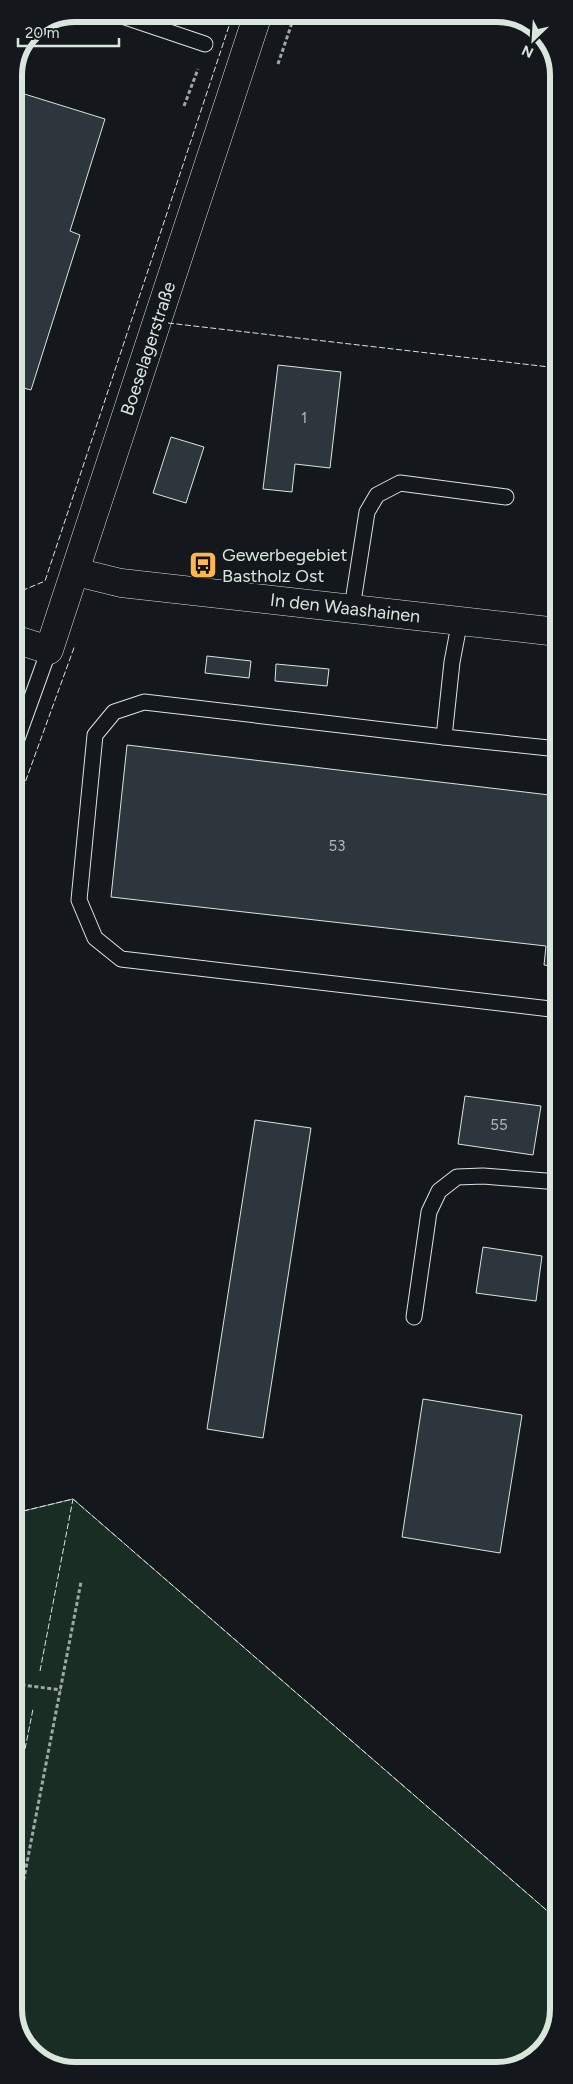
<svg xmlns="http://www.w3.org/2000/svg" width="573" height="2084" viewBox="0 0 573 2084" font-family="Figtree,sans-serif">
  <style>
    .green { fill: #1a2d24; stroke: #939e99 }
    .building { fill: #2c363c; stroke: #d8e6dc }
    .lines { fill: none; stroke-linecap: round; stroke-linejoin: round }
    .service-casing { stroke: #d8e6dc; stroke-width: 17 }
    .minor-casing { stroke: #d8e6dc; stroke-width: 29 }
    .path { stroke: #9da8a2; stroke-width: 3; stroke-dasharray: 4 2.5; stroke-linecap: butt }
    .service { stroke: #14181c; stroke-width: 15 }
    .minor { stroke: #14181c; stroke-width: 28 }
    .fence { stroke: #d8e6dc; stroke-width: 1; stroke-dasharray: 6 2.5; stroke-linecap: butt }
    .labels { text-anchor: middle; stroke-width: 4; stroke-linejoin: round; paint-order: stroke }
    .number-label { font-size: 15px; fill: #adbab4 }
    .street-label { font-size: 18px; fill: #d8e6dc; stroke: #14181c }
    .poi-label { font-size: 18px; fill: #d8e6dc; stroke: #14181c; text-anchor: start }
    .rim { fill: none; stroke: #d8e6dc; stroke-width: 6 }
  </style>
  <rect width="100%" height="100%" fill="#14181c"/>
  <polygon class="green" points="73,1499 559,1921 559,2009 546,2046 510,2069 71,2070 35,2055 15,2021 15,1513"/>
  <g class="building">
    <polygon points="18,92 105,119 70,231 80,235 31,390 20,387 14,406 14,104"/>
    <polygon points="278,365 341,372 330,468 295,464 292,492 263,489"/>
    <polygon points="171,437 204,447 186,503 153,493"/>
    <polygon points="558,446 558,477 555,477"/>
    <polygon points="207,656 251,661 249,678 205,673"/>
    <polygon points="276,664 329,669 327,686 275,681"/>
    <polygon points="127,745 558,796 559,967 544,965 546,946 111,897"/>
    <polygon points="465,1096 541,1106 533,1155 458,1144"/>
    <polygon points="255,1120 311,1128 263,1438 207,1429"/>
    <polygon points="483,1247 542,1256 536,1301 476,1293"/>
    <polygon points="423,1399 522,1415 500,1553 402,1537"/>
  </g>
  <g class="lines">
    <g class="service-casing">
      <g id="service">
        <polyline points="116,14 205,44"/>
        <polyline points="352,608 367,512 377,495 400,483 506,497"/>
        <polyline points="444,737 452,662 460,620"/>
        <polyline points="14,747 49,650"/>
        <polyline points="549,748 444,737 144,702 114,712 95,735 79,900 95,938 121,959 559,1010"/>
        <polyline points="414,1317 429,1212 439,1191 457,1177 483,1176 559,1182"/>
      </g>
    </g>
    <g class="minor-casing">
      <g id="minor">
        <path id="s1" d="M76,572L121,583L558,632"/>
        <path id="s2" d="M14,639L49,650L258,14"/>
      </g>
    </g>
    <g class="path">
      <polyline points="278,64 295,14"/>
      <polyline points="184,106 198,69"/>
      <polyline points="15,1684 61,1690"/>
      <polyline points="15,1925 81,1582"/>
    </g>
    <use href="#service" class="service"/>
    <use href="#minor" class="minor"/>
    <g class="fence">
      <polyline points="168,323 558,368"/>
      <polyline points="14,594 45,581 233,14"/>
      <polyline points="14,813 75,645"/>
      <polyline points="15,1513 73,1499 559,1921"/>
      <polyline points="40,1671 73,1499"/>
      <polyline points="15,1799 33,1709"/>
    </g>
  </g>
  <defs>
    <g id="bus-square" transform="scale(1.4375)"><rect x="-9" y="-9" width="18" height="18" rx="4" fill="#ffb74d" stroke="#14181c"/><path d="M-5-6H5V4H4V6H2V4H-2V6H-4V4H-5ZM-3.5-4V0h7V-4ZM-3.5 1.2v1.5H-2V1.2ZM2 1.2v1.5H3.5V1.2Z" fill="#111"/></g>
  </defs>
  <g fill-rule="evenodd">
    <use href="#bus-square" x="203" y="565"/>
  </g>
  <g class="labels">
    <g class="number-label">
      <text x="304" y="423">1</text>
      <text x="337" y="851">53</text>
      <text x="499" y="1130">55</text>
    </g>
    <g class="street-label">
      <text dy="6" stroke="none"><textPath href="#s2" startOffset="354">Boeselagerstraße</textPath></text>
      <text dy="6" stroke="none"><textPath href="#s1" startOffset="272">In den Waashainen</textPath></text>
    </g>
    <g class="poi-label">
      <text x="222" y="561">Gewerbegebiet<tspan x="222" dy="21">Bastholz Ost</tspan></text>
    </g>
  </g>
  <path d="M0 0H573V2084H0ZM75 22H497A53 53 0 0 1 550 75V2009A53 53 0 0 1 497 2062H75A53 53 0 0 1 22 2009V75A53 53 0 0 1 75 22Z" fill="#14181c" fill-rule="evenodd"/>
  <path class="rim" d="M75 22H497A53 53 0 0 1 550 75V2009A53 53 0 0 1 497 2062H75A53 53 0 0 1 22 2009V75A53 53 0 0 1 75 22Z"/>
  <g transform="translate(533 40) rotate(205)" stroke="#14181c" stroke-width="4" paint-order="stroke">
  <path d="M0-4L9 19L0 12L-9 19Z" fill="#d8e6dc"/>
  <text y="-8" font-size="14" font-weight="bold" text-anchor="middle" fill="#d8e6dc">N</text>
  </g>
  <path d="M18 38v8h101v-8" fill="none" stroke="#d8e6dc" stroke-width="2.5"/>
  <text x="25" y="38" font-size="15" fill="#d8e6dc" stroke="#14181c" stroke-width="4" paint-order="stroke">20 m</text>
</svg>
